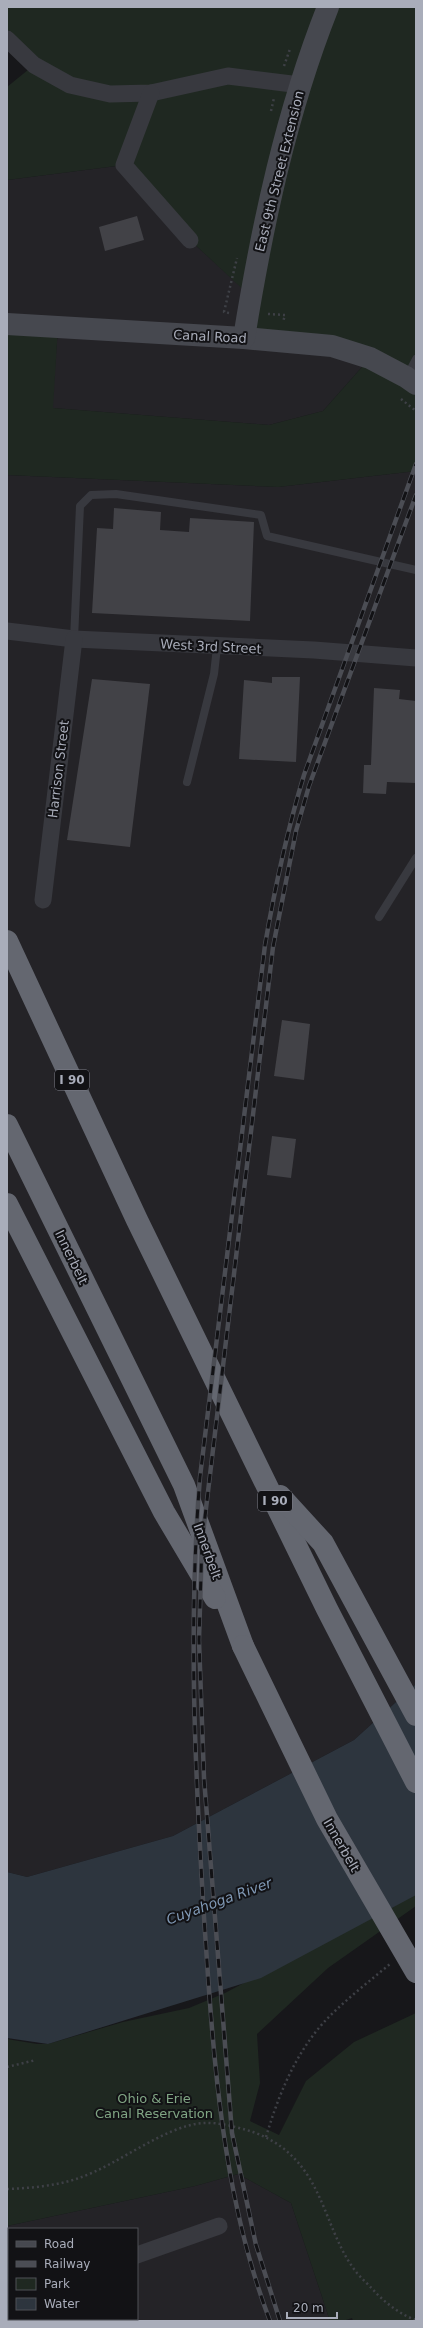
<svg xmlns="http://www.w3.org/2000/svg" width="423" height="2328" viewBox="0 0 423 2328" font-family="'DejaVu Sans',sans-serif">
  <style>
    .built { fill: #242327; fill-rule: evenodd }
    .green { fill: #1f2821 }
    .water { fill: #2d353e }
    .building { fill: #424247 }
    .lines { fill: none; stroke-linecap: round; stroke-linejoin: round }
    .path { stroke: #3e4046; stroke-width: 2.5; stroke-dasharray: 2 3; stroke-linecap: butt }
    .lane { stroke: #38393f; stroke-width: 8 }
    .street { stroke: #38393f; stroke-width: 17 }
    .secondary { stroke: #46484f; stroke-width: 22 }
    .highway { stroke: #646770; stroke-width: 22 }
    .rail-casing { stroke: #4b4d54; stroke-width: 4.5 }
    .rail { stroke: #121215; stroke-width: 3; stroke-dasharray: 9; stroke-linecap: butt }
    .highway-bridge { stroke: #646770; stroke-width: 22 }
    .labels { text-anchor: middle; stroke-width: 4; stroke-linejoin: round; paint-order: stroke }
    .shield { fill: #121215; stroke: #7c7e88; stroke-width: 1 }
    .shield-label { font-size: 12px; font-weight: bold; fill: #a9adba }
    .street-label { font-size: 13px; fill: #a9adba; stroke: #121215 }
    .park-label { font-size: 13px; fill: #80a584; stroke: #121215 }
    .water-label { font-size: 14px; font-style: italic; fill: #8099b5; stroke: #121215 }
  </style>
  <rect width="100%" height="100%" fill="#17171a"/>
  <g class="built">
    <polygon points="124,165 190,240 251,296 370,358 323,411 269,425 52,408 58,327 7,322 7,180"/>
    <polygon points="416,471 416,1684 354,1740 173,1836 27,1877 7,1872 7,475 278,487"/>
    <path d="M238,2174L291,2203L330,2321H7V2226L195,2186ZM9,2229H137V2319H9Z"/>
  </g>
  <g class="green">
    <polygon points="7,7 416,7 416,471 278,487 7,475 7,322 58,327 53,408 269,425 323,411 370,358 244,338 250,296 190,240 124,165 7,180 7,87 34,65 7,39"/>
    <polygon points="416,1891 416,1906 328,1968 257,2034 260,2083 250,2121 279,2135 306,2081 354,2042 416,2013 416,2321 353,2321 352,2318 343,2321 330,2321 291,2203 238,2174 195,2186 7,2226 7,2039 37,2044 48,2044 123,2022 189,2008 225,1993"/>
  </g>
  <polygon class="water" points="416,1684 416,1895 261,1978 48,2044 7,2038 7,1872 27,1877 173,1836 354,1740"/>
  <g class="building">
    <polygon points="137,216 144,240 105,251 99,227"/>
    <polygon points="114,508 161,512 160,530 189,532 190,518 254,522 250,621 92,613 97,528 113,529"/>
    <polygon points="272,677 300,677 296,762 239,759 244,680 272,683"/>
    <polygon points="92,679 150,684 130,847 67,840"/>
    <polygon points="374,688 400,690 399,699 416,701 416,783 387,782 386,794 363,793 364,765 371,765"/>
    <polygon points="282,1020 310,1024 304,1080 274,1076"/>
    <polygon points="272,1136 296,1139 291,1178 267,1175"/>
  </g>
  <g class="lines">
    <g class="path">
      <polyline points="284,66 290,49"/>
      <polyline points="271,111 274,98"/>
      <polyline points="229,313 224,312 237,258"/>
      <polyline points="268,314 285,315 283,322"/>
      <polyline points="401,399 416,411"/>
      <polyline points="7,2067 36,2060"/>
      <path d="M266,2137C280,2090 299,2044 336,2010C353,1994 372,1979 390,1964"/>
      <path d="M7,2189C31,2188 56,2186 79,2178C118,2165 164,2126 203,2123C219,2122 237,2127 253,2132C278,2141 296,2156 310,2179C328,2209 335,2246 357,2273C363,2280 370,2286 376,2293C387,2304 401,2315 416,2320"/>
    </g>
    <g class="lane">
      <polyline points="407,376 416,359"/>
      <polyline points="74,639 80,506 91,495 116,494 261,515 267,536 416,570"/>
      <polyline points="187,782 214,674 217,647"/>
      <polyline points="379,917 416,858"/>
    </g>
    <g class="street">
      <polyline points="7,39 34,65 70,85 110,94 151,93 228,76 300,85"/>
      <polyline points="151,93 124,165 190,240"/>
      <polyline points="7,631 74,639 314,650 416,658"/>
      <polyline points="43,900 74,639"/>
      <polyline points="137,2255 219,2226"/>
      <polyline points="7,2301 9,2300"/>
    </g>
    <g class="secondary">
      <polyline points="7,324 244,338 332,346 370,358 406,377 416,384"/>
      <path d="M244,338C262,226 286,113 328,7"/>
    </g>
    <g class="highway">
      <polyline points="7,941 137,1220 327,1609 416,1782"/>
      <polyline points="7,1125 184,1485 243,1646"/>
      <polyline points="7,1204 164,1512 215,1598"/>
      <polyline points="280,1496 323,1543 416,1715"/>
    </g>
    <g class="rail-casing">
      <g id="rail">
        <path d="M270,2321C221,2193 213,2052 204,1917C195,1769 188,1625 200,1477L265,945C275,887 287,831 304,775L416,464"/>
        <polyline points="280,2321 256,2245 232,2133 204,1778 199,1640 202,1542 273,947 296,831 309,786 416,495"/>
      </g>
    </g>
    <use href="#rail" class="rail"/>
    <polyline class="highway-bridge" points="243,1646 327,1819 416,1972"/>
  </g>
  <g class="labels">
    <g class="shield">
      <rect x="55" y="1070" width="34" height="20" rx="3"/>
      <rect x="258" y="1491" width="34" height="20" rx="3"/>
    </g>
    <g class="shield-label">
      <text x="72" y="1084">I 90</text>
      <text x="275" y="1505">I 90</text>
    </g>
    <g class="street-label">
      <text transform="translate(279 171) rotate(-76)" y="5">East 9th Street Extension</text>
      <text transform="translate(210 336) rotate(3)" y="5">Canal Road</text>
      <text transform="translate(211 646) rotate(3)" y="5">West 3rd Street</text>
      <text transform="translate(58 769) rotate(-83)" y="5">Harrison Street</text>
      <text transform="translate(72 1257) rotate(64)" y="5">Innerbelt</text>
      <text transform="translate(208 1551) rotate(70)" y="5">Innerbelt</text>
      <text transform="translate(342 1845) rotate(60)" y="5">Innerbelt</text>
    </g>
    <g class="park-label">
      <text x="154" y="2103">Ohio &amp; Erie<tspan x="154" dy="15">Canal Reservation</tspan></text>
    </g>
    <g class="water-label">
      <text transform="translate(219 1901) rotate(-20)" y="5">Cuyahoga River</text>
    </g>
  </g>
  <rect width="423" height="2328" fill="none" stroke="#a9adba" stroke-width="16"/>
  <rect x="8" y="2228" width="130" height="92" fill="#121215" stroke="#4e5057"/>
  <rect x="16" y="2241" width="20" height="6" fill="#46484f" stroke="#4e5057"/>
  <text x="44" y="2248" font-size="12" fill="#a9adba">Road</text>
  <rect x="16" y="2261" width="20" height="6" fill="#4b4d54" stroke="#4e5057"/>
  <text x="44" y="2268" font-size="12" fill="#a9adba">Railway</text>
  <rect x="16" y="2278" width="20" height="12" fill="#1f2821" stroke="#4e5057"/>
  <text x="44" y="2288" font-size="12" fill="#a9adba">Park</text>
  <rect x="16" y="2298" width="20" height="12" fill="#2d353e" stroke="#4e5057"/>
  <text x="44" y="2308" font-size="12" fill="#a9adba">Water</text>
  <path d="M287 2312v6h50v-6" fill="none" stroke="#a9adba" stroke-width="2"/>
  <text x="293" y="2312" font-size="12" fill="#a9adba" stroke="#121215" stroke-width="3" paint-order="stroke">20 m</text>
</svg>
